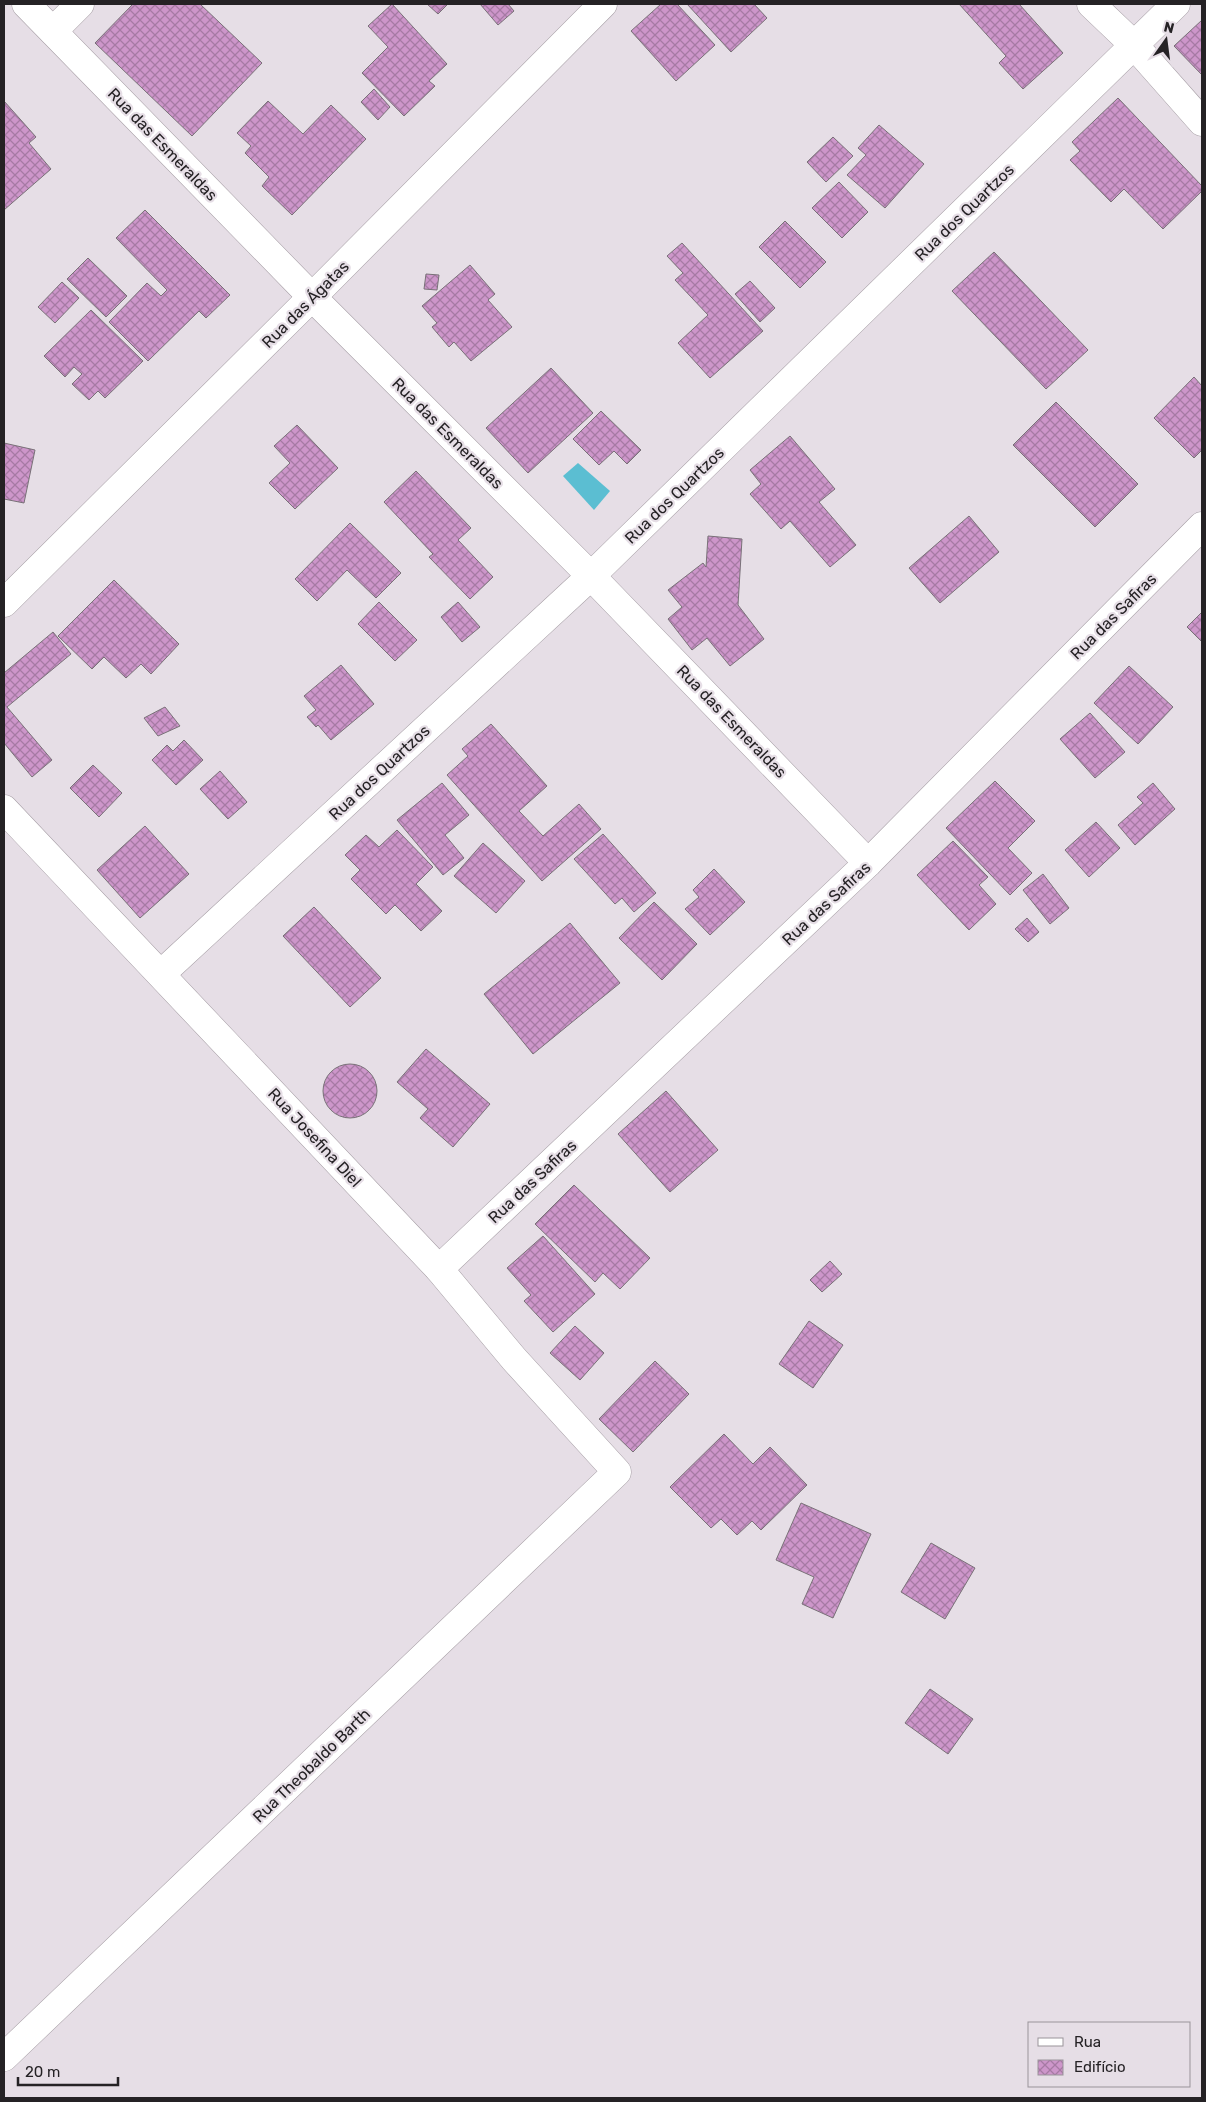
<svg xmlns="http://www.w3.org/2000/svg" width="1206" height="2102" viewBox="0 0 1206 2102" font-family="Rubik,sans-serif">
  <style>
    .water { fill: #5bbed2 }
    .building { fill: url(#building-cross-hatch); stroke: #797178 }
    .lines { fill: none; stroke-linecap: round; stroke-linejoin: round }
    .street-casing { stroke: #a69ea5; stroke-width: 29 }
    .street { stroke: #fff; stroke-width: 28 }
    .labels { text-anchor: middle; stroke-width: 4.5; stroke-linejoin: round; paint-order: stroke }
    .street-label { font-size: 16px; fill: #252225; stroke: #e6dee6 }
  </style>
  <defs>
    <pattern id="building-cross-hatch" width="8" height="8" patternUnits="userSpaceOnUse" patternTransform="scale(1.25)"><rect width="8" height="8" fill="#cd96ca"/><path d="M0 0l8 8M0 8l8-8" fill="none" stroke="#a67aa4"/></pattern>
  </defs>
  <rect width="100%" height="100%" fill="#e6dee6"/>
  <polygon class="water" points="578,463 610,491 594,510 563,476"/>
  <g class="building">
    <polygon points="133,4 200,4 262,63 192,136 95,43"/>
    <polygon points="392,4 447,64 429,81 435,86 404,116 362,73 388,47 368,26"/>
    <polygon points="427,4 448,4 438,14"/>
    <polygon points="480,4 508,4 514,11 498,25"/>
    <polygon points="661,4 677,4 715,45 676,81 631,31"/>
    <polygon points="687,4 754,4 767,18 731,52"/>
    <polygon points="959,4 1019,4 1063,53 1023,89 999,63 1006,56"/>
    <polygon points="1202,20 1202,75 1174,46"/>
    <polygon points="374,89 390,107 378,120 361,102"/>
    <polygon points="1118,98 1202,186 1202,191 1163,229 1124,189 1111,202 1070,160 1080,151 1072,142"/>
    <polygon points="4,101 36,137 29,143 51,169 4,210"/>
    <polygon points="268,101 303,134 331,105 366,139 292,215 262,186 269,177 245,153 251,146 237,133"/>
    <polygon points="879,125 924,164 885,208 847,175 866,155 858,148"/>
    <polygon points="833,137 853,156 826,182 807,162"/>
    <polygon points="839,182 868,212 842,238 812,208"/>
    <polygon points="145,210 230,295 206,318 199,311 148,361 109,322 147,283 161,296 167,290 116,238"/>
    <polygon points="785,221 826,262 800,288 759,247"/>
    <polygon points="682,243 763,331 710,378 678,343 708,315 675,280 683,273 667,256"/>
    <polygon points="994,252 1088,350 1046,389 952,291"/>
    <polygon points="88,258 127,296 106,317 67,279"/>
    <polygon points="470,265 495,294 488,300 512,327 471,361 454,342 449,347 432,327 437,323 422,306"/>
    <polygon points="426,274 439,275 437,290 424,289"/>
    <polygon points="750,281 775,308 760,322 735,294"/>
    <polygon points="62,282 79,298 55,323 38,307"/>
    <polygon points="91,310 143,361 105,398 98,391 89,400 72,384 82,374 74,367 65,377 44,356"/>
    <polygon points="551,368 593,413 528,473 486,428"/>
    <polygon points="1194,377 1202,386 1202,450 1194,458 1154,418"/>
    <polygon points="1056,402 1138,484 1095,527 1013,445"/>
    <polygon points="601,411 641,450 627,464 614,451 599,465 573,439"/>
    <polygon points="297,425 338,468 295,509 269,483 290,463 274,446"/>
    <polygon points="790,436 835,489 819,502 856,545 830,567 790,521 781,529 750,494 761,484 750,470"/>
    <polygon points="4,443 35,450 24,503 4,499"/>
    <polygon points="416,471 471,528 458,540 493,577 470,599 429,557 433,554 384,502"/>
    <polygon points="969,516 999,552 940,603 909,568"/>
    <polygon points="350,523 401,573 376,598 347,570 317,601 295,579"/>
    <polygon points="708,536 742,539 738,605 764,639 730,666 707,638 692,650 668,619 682,607 668,590 703,563 706,567"/>
    <polygon points="114,580 179,644 151,674 141,664 126,678 104,657 92,669 58,636"/>
    <polygon points="379,602 417,640 395,661 358,624"/>
    <polygon points="458,602 480,627 462,642 441,617"/>
    <polygon points="1202,612 1202,642 1187,627"/>
    <polygon points="53,632 71,654 7,707 52,760 32,777 4,743 4,673"/>
    <polygon points="341,665 374,704 331,740 318,725 316,727 307,717 316,710 304,696"/>
    <polygon points="1129,666 1173,707 1138,744 1094,703"/>
    <polygon points="165,707 180,726 158,736 144,718"/>
    <polygon points="1090,713 1125,752 1095,778 1060,739"/>
    <polygon points="491,724 547,786 519,811 543,836 579,804 601,829 542,881 447,775 468,756 462,749"/>
    <polygon points="184,740 203,760 176,785 152,760 167,745 173,751"/>
    <polygon points="93,765 122,793 99,817 70,788"/>
    <polygon points="220,771 247,802 228,819 200,789"/>
    <polygon points="995,781 1035,821 1008,848 1032,873 1010,895 946,828"/>
    <polygon points="442,783 469,815 445,835 464,858 443,875 397,820"/>
    <polygon points="1153,783 1175,809 1135,845 1118,825 1143,803 1137,797"/>
    <polygon points="1096,822 1120,848 1089,877 1065,850"/>
    <polygon points="145,826 189,874 140,918 97,870"/>
    <polygon points="397,830 433,867 416,884 442,911 421,931 395,905 386,914 351,879 360,870 345,855 366,835 379,847"/>
    <polygon points="603,834 656,893 634,912 622,898 615,904 574,859"/>
    <polygon points="953,841 988,877 979,885 996,904 969,930 917,875"/>
    <polygon points="483,843 525,881 496,913 454,876"/>
    <polygon points="714,869 745,902 710,935 685,909 699,897 693,890"/>
    <polygon points="1043,874 1069,908 1050,924 1023,890"/>
    <polygon points="654,902 697,944 662,980 619,938"/>
    <polygon points="314,907 381,978 350,1007 283,936"/>
    <polygon points="1027,918 1039,932 1028,942 1015,929"/>
    <polygon points="570,923 620,983 533,1054 484,994"/>
    <polygon points="426,1049 490,1104 453,1147 420,1118 428,1109 397,1082"/>
    <circle cx="350" cy="1091" r="27"/>
    <polygon points="666,1091 718,1150 670,1192 618,1134"/>
    <polygon points="574,1185 650,1258 620,1289 603,1273 595,1282 535,1224"/>
    <polygon points="543,1236 595,1294 553,1332 524,1301 531,1295 507,1268"/>
    <polygon points="830,1261 842,1274 822,1292 810,1280"/>
    <polygon points="809,1321 843,1345 813,1388 779,1364"/>
    <polygon points="575,1326 604,1353 580,1380 550,1353"/>
    <polygon points="655,1361 689,1394 633,1452 599,1419"/>
    <polygon points="724,1434 753,1464 770,1447 807,1485 761,1530 752,1521 737,1535 721,1519 711,1528 670,1487"/>
    <polygon points="801,1503 871,1534 833,1618 802,1604 814,1577 776,1560"/>
    <polygon points="931,1543 975,1568 945,1619 901,1592"/>
    <polygon points="930,1689 973,1719 948,1754 905,1723"/>
  </g>
  <g class="lines">
    <g class="street-casing">
      <g id="street">
        <polyline points="26,4 312,297 591,576 868,863"/>
        <polyline points="1091,4 1134,45 1202,122"/>
        <polyline points="53,31 80,4"/>
        <polyline points="4,603 312,297 603,4"/>
        <polyline points="4,809 439,1269 514,1359 617,1472 4,2057"/>
        <polyline points="161,974 591,576 1176,4"/>
        <polyline points="439,1269 868,863 1202,526"/>
      </g>
    </g>
    <use href="#street" class="street"/>
  </g>
  <g class="labels">
    <g class="street-label">
      <text transform="translate(163 144) rotate(46)" y="6">Rua das Esmeraldas</text>
      <text transform="translate(964 212) rotate(-44)" y="6">Rua dos Quartzos</text>
      <text transform="translate(305 304) rotate(-45)" y="6">Rua das Ágatas</text>
      <text transform="translate(448 433) rotate(45)" y="6">Rua das Esmeraldas</text>
      <text transform="translate(674 495) rotate(-44)" y="6">Rua dos Quartzos</text>
      <text transform="translate(1113 616) rotate(-45)" y="6">Rua das Safiras</text>
      <text transform="translate(732 721) rotate(46)" y="6">Rua das Esmeraldas</text>
      <text transform="translate(379 772) rotate(-43)" y="6">Rua dos Quartzos</text>
      <text transform="translate(826 903) rotate(-43)" y="6">Rua das Safiras</text>
      <text transform="translate(315 1137) rotate(47)" y="6">Rua Josefina Diel</text>
      <text transform="translate(532 1181) rotate(-43)" y="6">Rua das Safiras</text>
      <text transform="translate(311 1765) rotate(-44)" y="6">Rua Theobaldo Barth</text>
    </g>
  </g>
  <rect width="1206" height="2102" fill="none" stroke="#252225" stroke-width="10"/>
  <rect x="1028" y="2022" width="162" height="65" fill="#e6dee6" stroke="#999399"/>
  <rect x="1038" y="2038" width="25" height="8" fill="#ffffff" stroke="#999399"/>
  <text x="1074" y="2047" font-size="15" fill="#252225">Rua</text>
  <rect x="1038" y="2060" width="25" height="15" fill="url(#building-cross-hatch)" stroke="#999399"/>
  <text x="1074" y="2072" font-size="15" fill="#252225">Edifício</text>
  <g transform="translate(1166 40) rotate(14)" stroke="#e6dee6" stroke-width="4" paint-order="stroke">
  <path d="M0-4L9 19L0 12L-9 19Z" fill="#252225"/>
  <text y="-8" font-size="14" font-weight="bold" text-anchor="middle" fill="#252225">N</text>
  </g>
  <path d="M18 2077v8h100v-8" fill="none" stroke="#252225" stroke-width="2.5"/>
  <text x="25" y="2077" font-size="15" fill="#252225" stroke="#e6dee6" stroke-width="4" paint-order="stroke">20 m</text>
</svg>
